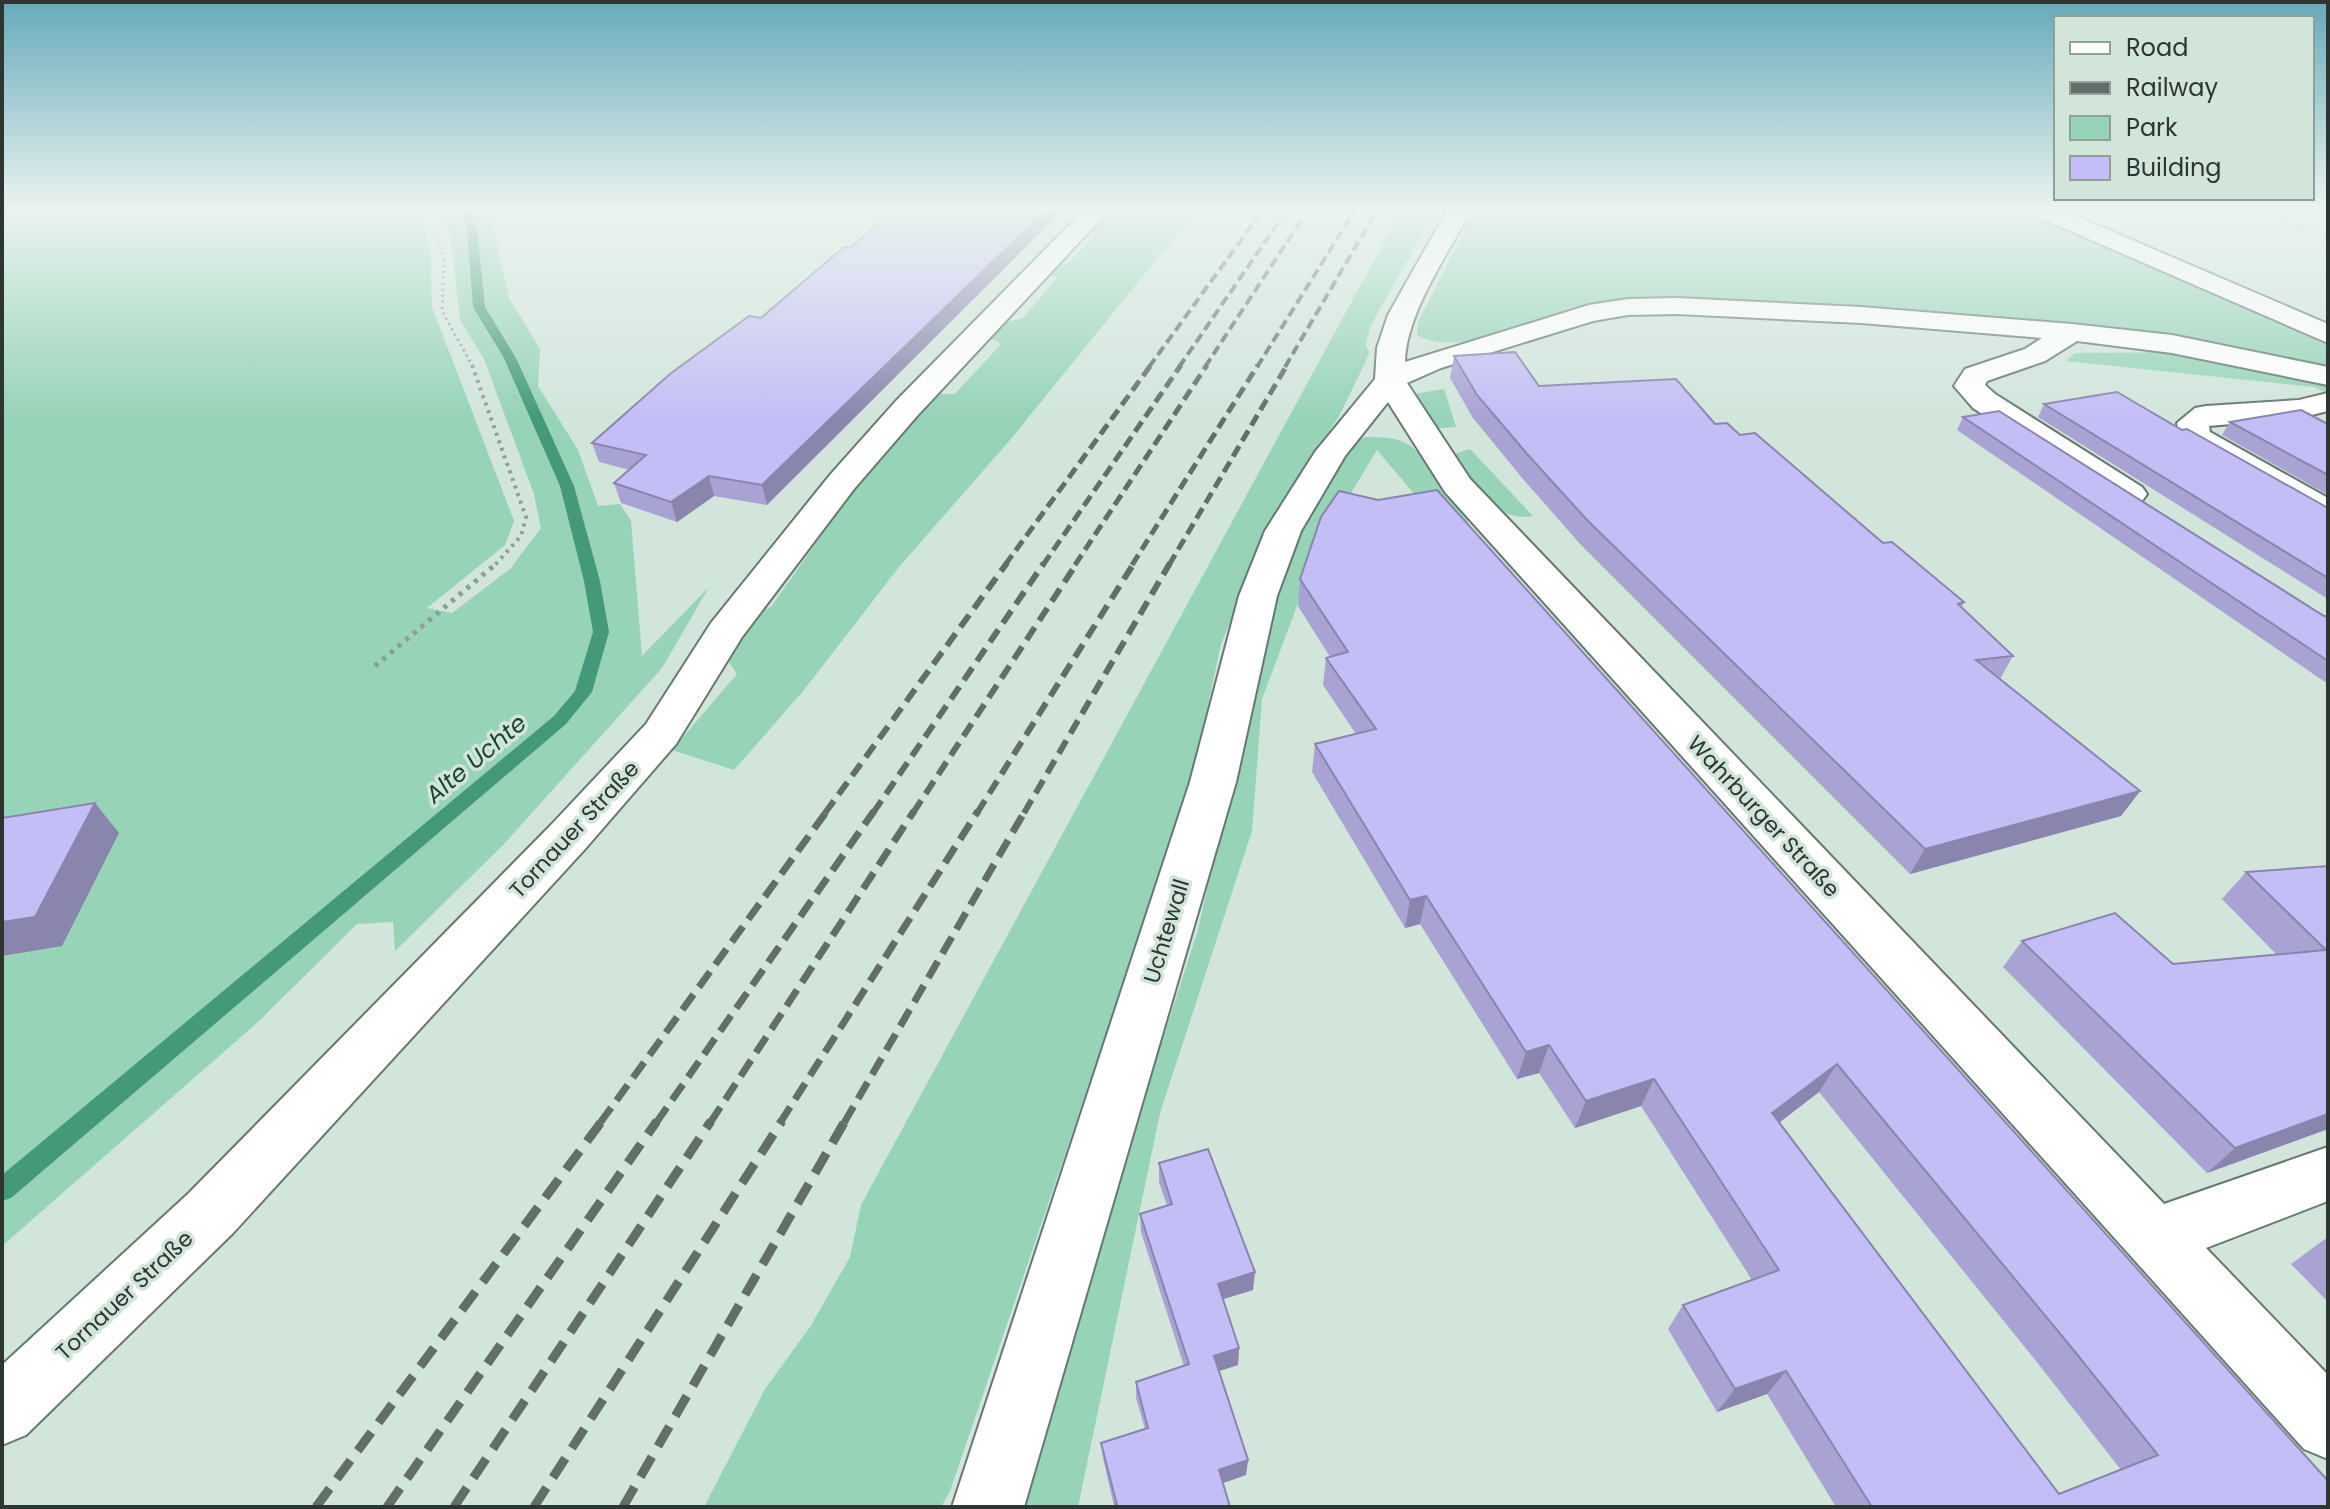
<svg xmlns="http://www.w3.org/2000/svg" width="2330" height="1509" viewBox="0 0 2330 1509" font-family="Poppins,sans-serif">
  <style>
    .green { fill: #96d3b7 }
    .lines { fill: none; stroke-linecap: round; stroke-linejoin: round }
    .stream { fill: #449a78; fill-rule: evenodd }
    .minor-casing { stroke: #667870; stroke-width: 4 }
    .path-far2 { stroke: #8e9d95; stroke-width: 3; stroke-dasharray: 2 4; stroke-linecap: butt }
    .path-far1 { stroke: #8e9d95; stroke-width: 4; stroke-dasharray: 3 5; stroke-linecap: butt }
    .path { stroke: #8e9d95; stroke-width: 5; stroke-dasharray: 4 6; stroke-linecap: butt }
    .minor { fill: #fff; fill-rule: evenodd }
    .rail-far4 { stroke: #626e68; stroke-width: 4; stroke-dasharray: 10 5; stroke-linecap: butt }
    .rail-far3 { stroke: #626e68; stroke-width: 5; stroke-dasharray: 12 6; stroke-linecap: butt }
    .rail-far2 { stroke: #626e68; stroke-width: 6; stroke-dasharray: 15 8; stroke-linecap: butt }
    .rail-far1 { stroke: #626e68; stroke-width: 7; stroke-dasharray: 19 9; stroke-linecap: butt }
    .rail { stroke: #626e68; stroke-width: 9; stroke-dasharray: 23 12; stroke-linecap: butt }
    .wall { fill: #a9a3d4; fill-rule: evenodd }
    .shaded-wall { fill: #8985ad }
    .building { fill: #c4bef7; stroke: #8985ad; stroke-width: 2; fill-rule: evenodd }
    .labels { text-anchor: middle; stroke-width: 7; stroke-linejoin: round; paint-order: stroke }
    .street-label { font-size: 22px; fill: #2e3632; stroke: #d1e5db }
    .water-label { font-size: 24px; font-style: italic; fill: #1d4333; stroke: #d1e5db }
  </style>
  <rect width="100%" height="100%" fill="#d1e5db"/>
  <g class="green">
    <polygon points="2,207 418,207 430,246 432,307 514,521 505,545 427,608 452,613 510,569 541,528 534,494 484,359 460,320 450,231 437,207 489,207 509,298 540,349 538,386 578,450 598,506 620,504 631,521 642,656 709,587 662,668 503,845 395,951 393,922 357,924 259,1021 2,1246"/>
    <polygon points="1113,207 1199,207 1010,440 899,567 804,690 734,770 672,750 737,674 722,652 750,615 771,607 862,478 939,394 955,394 1001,344 990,338 1004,323 1023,318 1057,278 1049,274 1057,265 1069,263 1093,236 1089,233"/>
    <polygon points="1403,207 1437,207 1370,327 1366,344 1369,353 1364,365 1339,416 1289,495 1256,561 1221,644 1191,786 950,1491 941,1507 704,1507 765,1389 810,1327 850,1257 861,1205"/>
    <path d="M1477,207H2019L2328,344V370L2266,356L1609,302C1591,306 1572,309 1555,314C1514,325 1458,357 1417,335L1418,322Z"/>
    <polygon points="2191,352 2316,380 2327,385 2327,393 2314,387 2066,361 2075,353"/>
    <polygon points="1444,389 1456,427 1431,429 1414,394"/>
    <path d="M1365,437C1380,437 1397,437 1409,445C1426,456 1459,502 1468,521L1464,531L1433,516L1377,450L1336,518L1304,587L1262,699L1252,831L1160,1113L1078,1507H1020L1053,1379L1198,930L1276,574L1350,444Z"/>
    <path d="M1470,449L1533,516C1497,523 1467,484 1454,454Z"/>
  </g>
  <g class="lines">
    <polygon class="stream" points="458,207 468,207 477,228 485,307 516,358 574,486 600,581 609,632 592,692 566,724 11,1198 2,1201 2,1175 554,716 575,691 593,632 584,581 560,486 504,358 473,307 467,228"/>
    <g class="minor-casing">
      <g id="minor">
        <polygon points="1087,207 1112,207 917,416 854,489 742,637 676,744 585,849 233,1233 26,1435 2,1445 2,1365 189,1193 551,825 646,724 711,623 830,475 895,402"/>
        <path d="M1449,207H1473C1450,251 1406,312 1405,362L1589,305L1628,299L1677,298L1861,307L2072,324L2172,335L2328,367V385L2172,353L2077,341L2045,361L1987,381L1985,385L1995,394L2142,487L2147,494L2142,501L2130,504L2118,501L1973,408L1954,386L1965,369L2025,349L2042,338L1861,323L1677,314L1628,315L1593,321L1441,368L1407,383L1470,479L2164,1204L2328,1147V1201L2206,1248L2328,1375V1459L2304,1449L1445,492L1388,402L1345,456L1301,531L1277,596L1236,782L1024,1507H952L1190,782L1239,596L1265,531L1315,452L1375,379L1377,348L1388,315Z"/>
        <polygon points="2023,207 2055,207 2328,324 2328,343 2027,212"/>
        <polygon points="2328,393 2328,411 2299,418 2209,426 2210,432 2328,498 2328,523 2316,519 2184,444 2179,437 2177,423 2195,408 2206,406 2299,400"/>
      </g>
    </g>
    <g class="path-far2">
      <polyline points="429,207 444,260 442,311 473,367"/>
      <polyline points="2251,207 2328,237"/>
    </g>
    <polyline class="path-far1" points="472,365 526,517 521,536 495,565"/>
    <polyline class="path" points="375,666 497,563"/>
    <use href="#minor" class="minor"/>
    <g class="rail-far4">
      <polyline points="1149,367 1265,207"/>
      <polyline points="1179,367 1289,207"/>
      <polyline points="1205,367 1310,207"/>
      <polyline points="1257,367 1357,207"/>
      <polyline points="1285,367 1379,207"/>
    </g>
    <g class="rail-far3">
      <polyline points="1005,565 1151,365"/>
      <polyline points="1043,565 1181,365"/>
      <polyline points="1075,565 1207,365"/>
      <polyline points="1132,565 1258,365"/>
      <polyline points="1169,565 1287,365"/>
    </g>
    <g class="rail-far2">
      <polyline points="825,813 1007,563"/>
      <polyline points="873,813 1044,563"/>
      <polyline points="913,813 1077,563"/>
      <polyline points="977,813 1134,563"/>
      <polyline points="1024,813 1170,563"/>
    </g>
    <g class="rail-far1">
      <polyline points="600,1123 827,811"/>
      <polyline points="656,1123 874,811"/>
      <polyline points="710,1123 914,811"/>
      <polyline points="780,1123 978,811"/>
      <polyline points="844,1123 1025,811"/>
    </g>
    <g class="rail">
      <polyline points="316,1507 602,1121"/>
      <polyline points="387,1507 657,1121"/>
      <polyline points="454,1507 711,1121"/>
      <polyline points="534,1507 782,1121"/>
      <polyline points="623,1507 845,1121"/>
    </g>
  </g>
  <g class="wall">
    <polygon points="761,318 767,505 714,496 677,522 621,503 614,483 630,470 599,462 592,443"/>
    <polygon points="1454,356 1539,386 1715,424 1740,435 1964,602 1962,607 2013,656 2000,679 2140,791 2121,816 1910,874 1581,545 1523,479 1473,418 1450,378"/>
    <polygon points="2044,404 2182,430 2328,508 2328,599 2038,417"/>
    <polygon points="1963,417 2328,617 2328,684 1957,430"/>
    <polygon points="2230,422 2328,424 2328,495 2222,435"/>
    <path d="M1300,579L2328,1507H1836L1767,1394L1717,1412L1668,1329L1683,1305L1752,1280L1641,1106L1575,1128L1539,1073L1517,1079L1420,924L1405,928L1312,772L1315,744L1356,734L1323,685L1326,658L1330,657L1298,606ZM1819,1092L2040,1366L2121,1470L2059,1494L1779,1123Z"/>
    <polygon points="2328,866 2328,1129 2207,1173 2003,967 2022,941 2173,964 2277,955 2222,899 2246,872"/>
    <polygon points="1159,1163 1253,1290 1223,1299 1239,1348 1238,1365 1219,1371 1248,1460 1246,1475 1223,1483 1114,1506 1103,1458 1101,1443 1145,1429 1136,1398 1136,1382 1184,1366 1141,1232 1140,1214 1167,1206 1159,1182"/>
    <polygon points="2328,1237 2328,1302 2291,1264"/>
  </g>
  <g class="shaded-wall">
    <polygon points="1049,207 1066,207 767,505 762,485"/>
    <polygon points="709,476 714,496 677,522 671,502"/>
    <polygon points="2140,791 2121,816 1910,874 1925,849"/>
    <polygon points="95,803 119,833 62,946 2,956 2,922"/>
    <polygon points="1426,896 1420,924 1405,928 1410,900"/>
    <polygon points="1549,1045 1539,1073 1517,1079 1526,1052"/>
    <polygon points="1837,1064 1819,1092 1756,1140 1772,1113"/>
    <polygon points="1654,1079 1641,1106 1575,1128 1586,1101"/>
    <polygon points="2328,1114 2328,1129 2207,1173 2235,1148"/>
    <polygon points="1255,1272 1253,1290 1217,1301 1218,1284"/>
    <polygon points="1239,1348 1238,1365 1213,1373 1214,1356"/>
    <polygon points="1786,1371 1767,1394 1717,1412 1735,1389"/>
    <polygon points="1248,1460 1246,1475 1217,1485 1219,1470"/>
  </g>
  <g class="building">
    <polygon points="898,207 1049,207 762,485 709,476 671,502 614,483 646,455 592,443 670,374 749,316 761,318 844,247 850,248"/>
    <polygon points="1515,352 1539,386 1676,379 1715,424 1727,423 1740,435 1755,433 1883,543 1892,542 1964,602 1958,604 2013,656 1976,660 2140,791 1925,849 1588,521 1528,455 1477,395 1454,356"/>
    <polygon points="2117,392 2182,430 2187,429 2328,508 2328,578 2044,404"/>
    <polygon points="2301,410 2328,424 2328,475 2230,422"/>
    <polygon points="1999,411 2324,616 2328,617 2328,661 1963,417"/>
    <path d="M1437,490L2328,1481V1507H1872L1786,1371L1735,1389L1683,1305L1779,1270L1654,1079L1586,1101L1549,1045L1526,1052L1426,896L1410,900L1315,744L1376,729L1326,658L1348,652L1300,579L1321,517L1339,491L1378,500ZM1837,1064L2067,1342L2158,1455L2059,1494L1772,1113Z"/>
    <polygon points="95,803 35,917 2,922 2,818"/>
    <polygon points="2328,866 2328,1114 2235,1148 2022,941 2115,913 2173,964 2326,950 2246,872"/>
    <polygon points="1208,1149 1255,1272 1218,1284 1239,1348 1214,1356 1248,1460 1219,1470 1230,1507 1111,1507 1117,1505 1101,1443 1148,1428 1136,1382 1189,1364 1140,1214 1172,1204 1159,1163"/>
  </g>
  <linearGradient id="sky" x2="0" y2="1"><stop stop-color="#6ab"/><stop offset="0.5" stop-color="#eaf3ef"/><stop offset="1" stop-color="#eaf3ef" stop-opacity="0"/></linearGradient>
  <rect width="2330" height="418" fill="url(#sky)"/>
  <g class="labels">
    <g class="street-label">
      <text transform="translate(1764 816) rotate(47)" y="8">Wahrburger Straße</text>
      <text transform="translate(574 829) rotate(-47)" y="8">Tornauer Straße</text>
      <text transform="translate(1166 931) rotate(-73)" y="8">Uchtewall</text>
      <text transform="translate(124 1295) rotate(-43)" y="8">Tornauer Straße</text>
    </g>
    <g class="water-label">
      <text transform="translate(476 759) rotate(-40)" y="8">Alte Uchte</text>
    </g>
  </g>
  <rect width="2330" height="1509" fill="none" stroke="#2e3632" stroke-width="8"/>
  <rect x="2054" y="16" width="260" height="184" fill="#d1e5db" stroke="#909f97" stroke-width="2"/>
  <rect x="2070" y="42" width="40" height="12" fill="#ffffff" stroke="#909f97" stroke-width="2"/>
  <text x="2126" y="56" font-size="24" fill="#2e3632">Road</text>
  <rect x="2070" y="82" width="40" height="12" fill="#626e68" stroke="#909f97" stroke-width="2"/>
  <text x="2126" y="96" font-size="24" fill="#2e3632">Railway</text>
  <rect x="2070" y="116" width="40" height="24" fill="#96d3b7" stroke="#909f97" stroke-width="2"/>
  <text x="2126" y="136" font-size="24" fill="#2e3632">Park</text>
  <rect x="2070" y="156" width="40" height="24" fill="#c4bef7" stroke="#909f97" stroke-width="2"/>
  <text x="2126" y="176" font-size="24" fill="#2e3632">Building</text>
</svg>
